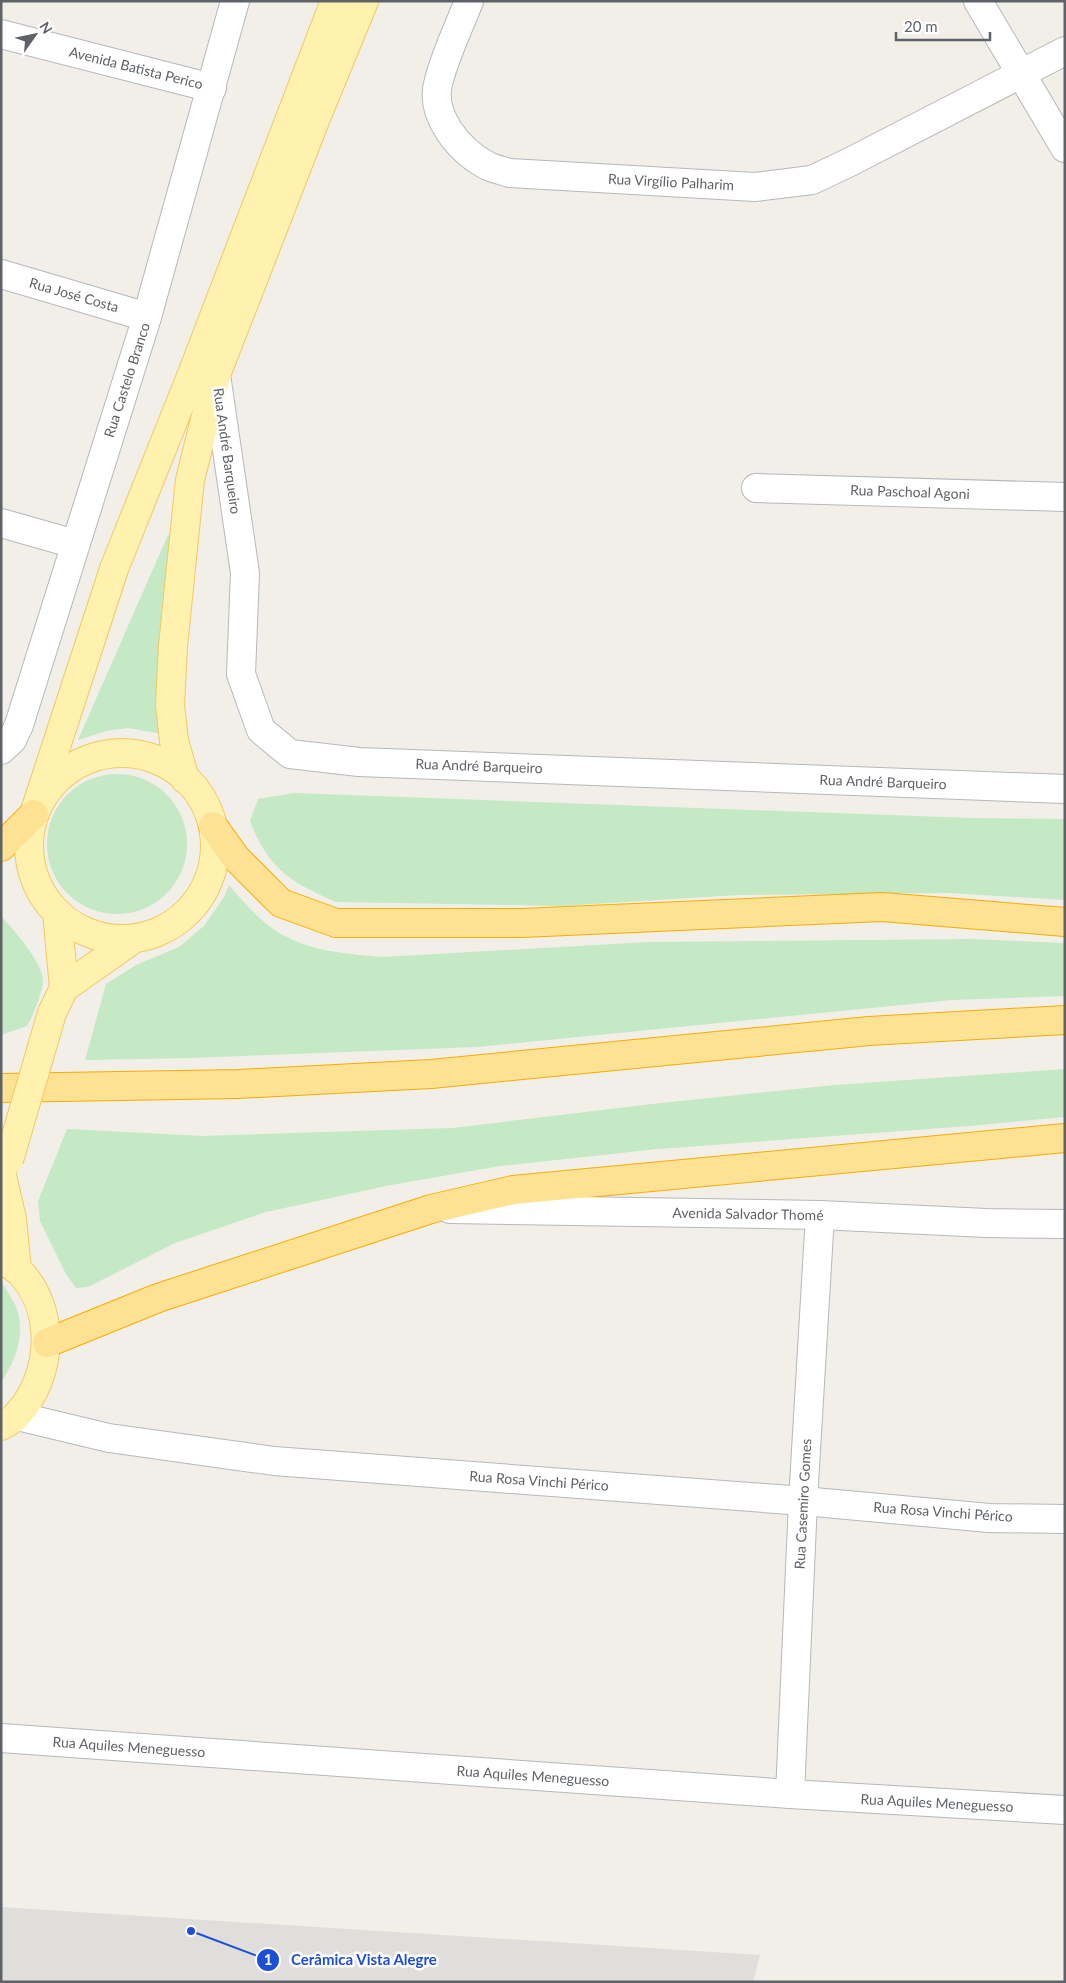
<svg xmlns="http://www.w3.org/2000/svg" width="1066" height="1983" viewBox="0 0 1066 1983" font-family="Lato,sans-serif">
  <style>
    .industrial { fill: #e0deda }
    .green { fill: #c5e8c5 }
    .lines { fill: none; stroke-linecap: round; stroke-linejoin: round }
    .minor-casing { stroke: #b5b8bc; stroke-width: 30 }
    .major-casing { stroke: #f2c960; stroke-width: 30 }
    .highway-casing { stroke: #f9ab00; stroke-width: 30 }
    .minor { stroke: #fff; stroke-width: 28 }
    .major { stroke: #fff2af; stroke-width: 28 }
    .highway { stroke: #fde293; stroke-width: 28 }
    .major-bridge-casing { stroke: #f2c960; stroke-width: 30; stroke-linecap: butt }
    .major-bridge { stroke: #fff2af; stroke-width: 28 }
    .labels { text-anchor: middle; stroke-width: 5; stroke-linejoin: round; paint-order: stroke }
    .street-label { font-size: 14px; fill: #5f6368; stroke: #fff }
    .leader { fill: none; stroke: #1d4ed8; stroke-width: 2 }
    .callout-dot { fill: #1d4ed8; stroke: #fff; stroke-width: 2 }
    .mark-label { font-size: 15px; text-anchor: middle; font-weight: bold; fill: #fff }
    .callout-label { font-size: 15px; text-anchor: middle; font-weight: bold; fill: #1d4ed8; stroke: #fff; stroke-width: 5; stroke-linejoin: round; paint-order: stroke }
  </style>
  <rect width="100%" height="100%" fill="#f1efe8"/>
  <polygon class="industrial" points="1,1907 760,1955 753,1982 1,1982"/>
  <g class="green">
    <polygon points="168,535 183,538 162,734 128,728 106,731 78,740"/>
    <circle cx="117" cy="844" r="70"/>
    <path d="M294,793L970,818L1065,819V900L949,893L739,895L560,906L336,902C291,882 269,870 250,821L258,799Z"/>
    <path d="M229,885C245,904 264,926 287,937C316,952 350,954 382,957L649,942L970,939L1065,943V996L952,1000L477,1047L191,1058L85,1060L106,984L136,965L179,947L204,926L224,897Z"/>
    <path d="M1,916C13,929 44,964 43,982C42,993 33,1016 27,1026L1,1035Z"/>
    <polygon points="1065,1069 1065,1117 969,1126 658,1149 500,1166 391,1185 266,1212 175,1243 88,1287 76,1288 66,1274 40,1221 38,1201 67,1129 203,1136 453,1128 652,1104 835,1085"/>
    <path d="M1,1281C7,1291 17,1305 19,1316C23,1340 15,1362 1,1382Z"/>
  </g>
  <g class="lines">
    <g class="minor-casing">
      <g id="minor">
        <path d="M469,1C459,27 446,53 439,80C428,114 459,151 488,166C495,169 503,171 510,173L755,187L812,180L850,162L1065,51"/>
        <polyline points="978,1 1065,148"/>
        <polyline points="1,34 212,88"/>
        <polyline points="1,274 147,317"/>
        <polyline points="216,375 245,573 241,674 261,730 290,754 359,762 1065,789"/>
        <polyline points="756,488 1065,497"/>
        <polyline points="1,523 75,544"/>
        <polyline points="1,750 12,740 19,725 147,317 235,1"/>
        <polyline points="450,1209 820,1215 986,1223 1065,1224"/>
        <polyline points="17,1416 109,1438 274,1461 803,1501 989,1518 1065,1519"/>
        <polyline points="1,1738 790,1794 1065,1810"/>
        <polyline points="790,1794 803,1501 820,1215"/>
      </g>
    </g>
    <g class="major-casing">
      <g id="major">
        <circle cx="122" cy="846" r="93"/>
        <polyline points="185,779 174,741 170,705 173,646 190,480 216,375 316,118 364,1"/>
        <polyline points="34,814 114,569 192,374 335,1"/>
        <polyline points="57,912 64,988"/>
        <polyline points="52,1013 64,988 135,938"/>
        <polyline points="2,1176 12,1219 17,1270"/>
        <path d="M1,1260C7,1263 14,1266 18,1270C57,1309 53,1376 17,1415C13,1420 6,1423 1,1426"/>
      </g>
    </g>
    <g class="highway-casing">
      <g id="highway">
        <polyline points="213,826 236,858 281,903 336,923 522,923 882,907 1065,922"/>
        <polyline points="1,847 34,814"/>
        <polyline points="1,1088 238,1084 431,1074 869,1031 1065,1020"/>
        <polyline points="47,1343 158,1298 431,1209 513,1190 1065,1138"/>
      </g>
    </g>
    <use href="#minor" class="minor"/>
    <use href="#major" class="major"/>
    <use href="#highway" class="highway"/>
    <g class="major-bridge-casing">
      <polyline id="major-bridge" points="9,1160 52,1013"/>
    </g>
    <use href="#major-bridge" class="major-bridge"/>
  </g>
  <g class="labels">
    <g class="street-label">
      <text transform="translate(136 68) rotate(14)" y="5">Avenida Batista Perico</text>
      <text transform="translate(671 182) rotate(3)" y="5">Rua Virgílio Palharim</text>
      <text transform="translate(74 295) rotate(16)" y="5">Rua José Costa</text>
      <text transform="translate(127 380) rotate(-72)" y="5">Rua Castelo Branco</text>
      <text transform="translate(227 451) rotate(82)" y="5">Rua André Barqueiro</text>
      <text transform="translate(910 492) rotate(2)" y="5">Rua Paschoal Agoni</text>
      <text transform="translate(479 766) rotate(2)" y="5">Rua André Barqueiro</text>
      <text transform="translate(883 782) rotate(2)" y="5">Rua André Barqueiro</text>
      <text transform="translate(748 1214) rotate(1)" y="5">Avenida Salvador Thomé</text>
      <text transform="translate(539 1481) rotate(4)" y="5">Rua Rosa Vinchi Périco</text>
      <text transform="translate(803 1504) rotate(-87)" y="5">Rua Casemiro Gomes</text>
      <text transform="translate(943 1512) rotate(4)" y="5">Rua Rosa Vinchi Périco</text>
      <text transform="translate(129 1747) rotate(4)" y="5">Rua Aquiles Meneguesso</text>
      <text transform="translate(533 1776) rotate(4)" y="5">Rua Aquiles Meneguesso</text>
      <text transform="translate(937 1803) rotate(3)" y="5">Rua Aquiles Meneguesso</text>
    </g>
  </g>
  <path class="leader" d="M191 1931L268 1960"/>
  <g class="callout-dot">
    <circle cx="191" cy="1931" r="5"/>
    <circle cx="268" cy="1960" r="12"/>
  </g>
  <g class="mark-label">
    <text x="268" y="1965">1</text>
  </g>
  <g class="callout-label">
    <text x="364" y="1965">Cerâmica Vista Alegre</text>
  </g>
  <rect width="1066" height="1983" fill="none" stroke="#5f6368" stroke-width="5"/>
  <g transform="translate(35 35) rotate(57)" stroke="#ffffff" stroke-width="4" paint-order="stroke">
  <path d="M0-4L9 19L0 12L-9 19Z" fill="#5f6368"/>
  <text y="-8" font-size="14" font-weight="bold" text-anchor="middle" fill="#5f6368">N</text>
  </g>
  <path d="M896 32v8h94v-8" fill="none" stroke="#5f6368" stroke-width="2.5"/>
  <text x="904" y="32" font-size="15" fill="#5f6368" stroke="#ffffff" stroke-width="4" paint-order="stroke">20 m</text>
</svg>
